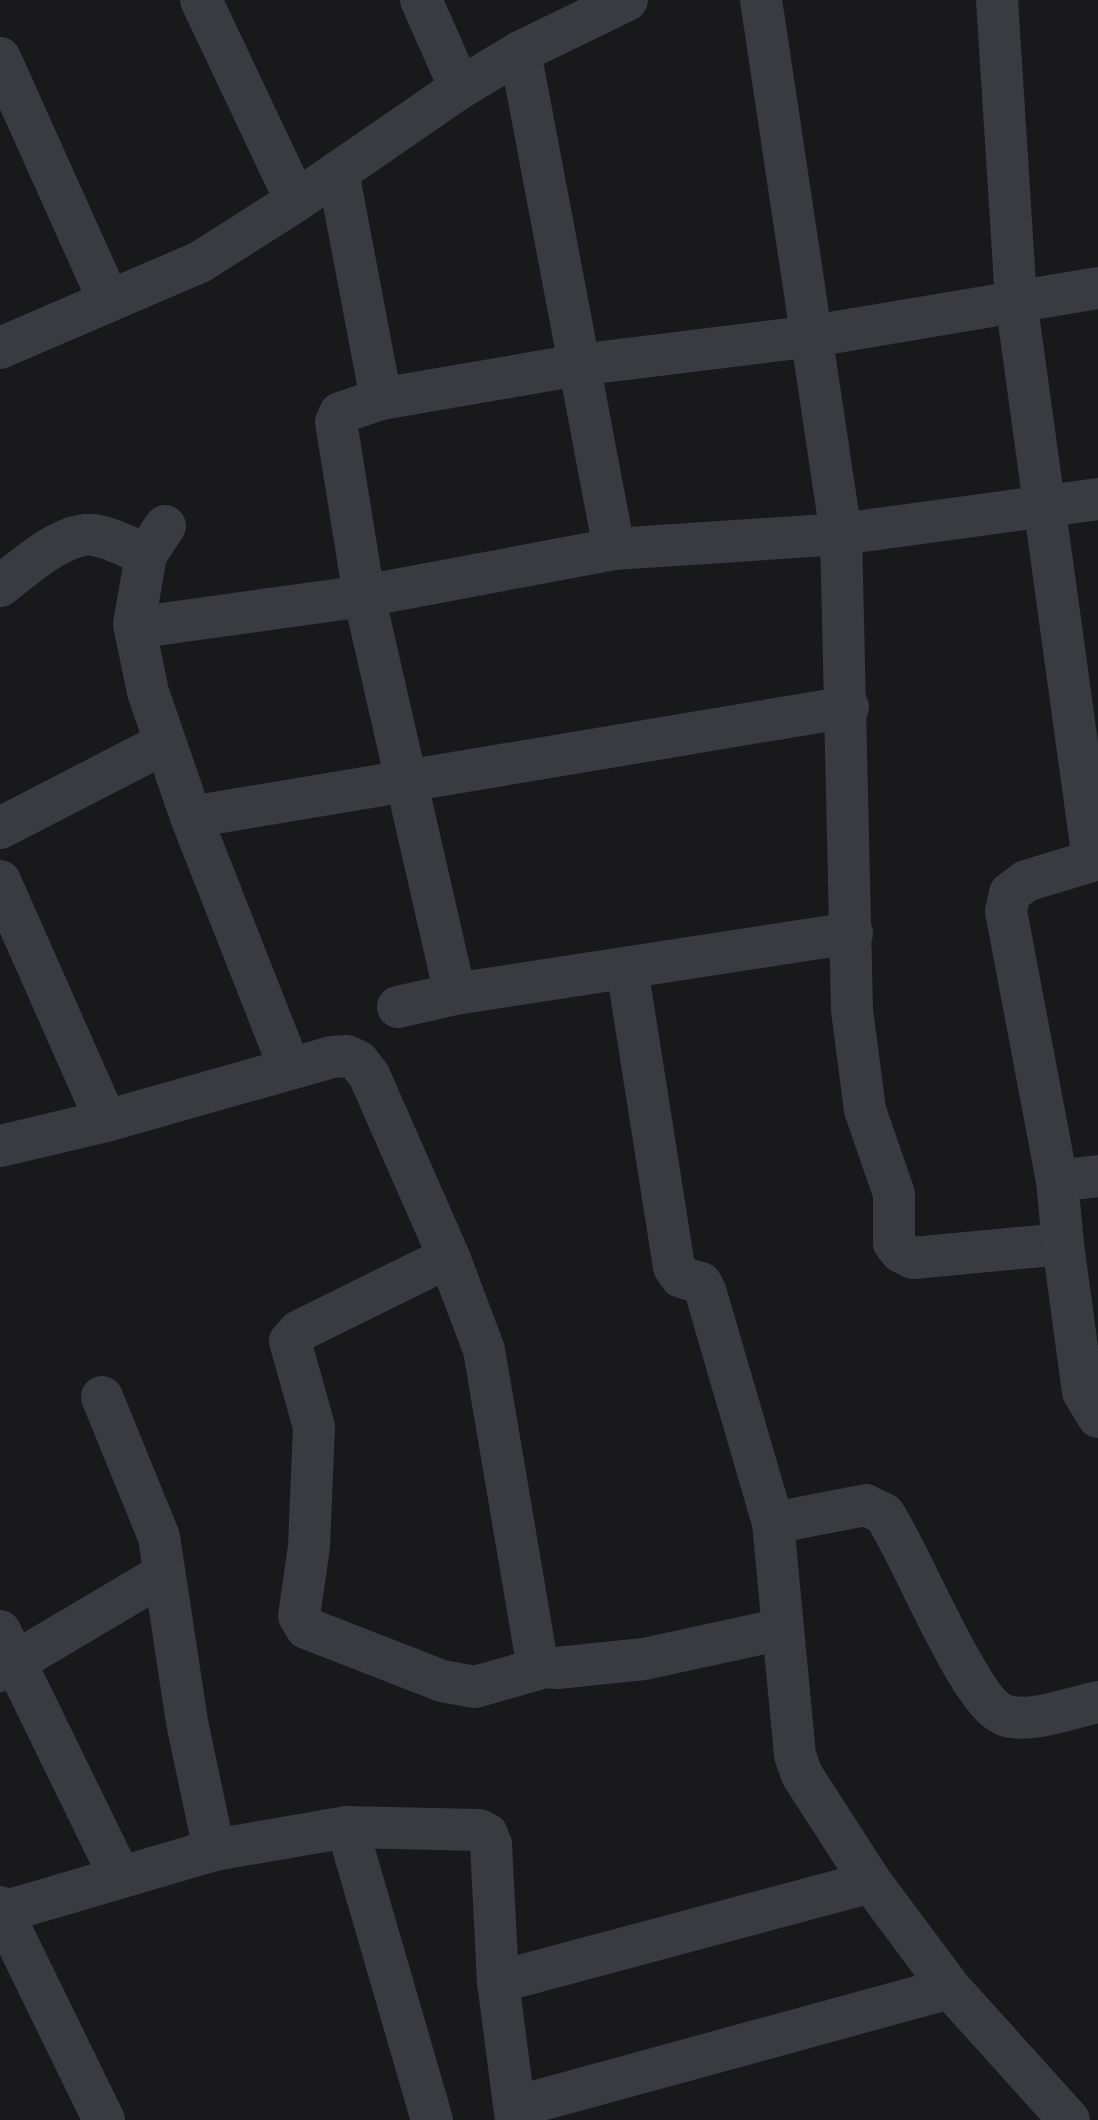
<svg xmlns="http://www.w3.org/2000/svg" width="1098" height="2120" viewBox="0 0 1098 2120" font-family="Raleway,sans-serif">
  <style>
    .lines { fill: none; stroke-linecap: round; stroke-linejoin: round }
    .minor { stroke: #393b41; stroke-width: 42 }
  </style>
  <rect width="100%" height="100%" fill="#19191b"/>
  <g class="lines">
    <g class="minor">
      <polyline points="201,0 296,201"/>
      <polyline points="421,0 460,88"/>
      <polyline points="761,0 841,534 852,1010 865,1110 894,1194 894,1243 901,1252 913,1258 1063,1244 1083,1392 1098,1417"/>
      <polyline points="997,0 1016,300 1093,860"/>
      <polyline points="520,52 614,549"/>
      <polyline points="0,58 109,301"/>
      <polyline points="338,172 381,399"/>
      <polyline points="0,348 200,262 296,201 460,88 520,52 627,0"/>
      <polyline points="165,526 146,555 134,624 148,692 191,817 290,1069"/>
      <path d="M0,586C23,569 62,532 93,535C110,537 130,548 146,555"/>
      <polyline points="141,627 364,596 614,549 841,534 1098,499"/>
      <polyline points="191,817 848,707"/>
      <polyline points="0,828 163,744"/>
      <polyline points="0,881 106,1121"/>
      <polyline points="627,968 674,1267 681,1277 701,1283 706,1293 773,1523 795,1755 802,1775 871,1882 950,1988 1069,2120"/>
      <polyline points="455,994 364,596 336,422 340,413 381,399 578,365 813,336 1098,288"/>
      <polyline points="398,1007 455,994 852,933"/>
      <polyline points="0,1146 106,1121 332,1057 347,1056 358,1061 369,1075 449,1257 484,1350 536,1657 545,1667 557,1668 644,1659 782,1629"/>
      <polyline points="1057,1181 1098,1176"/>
      <polyline points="1063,1244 1057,1181 1006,911 1010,893 1026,881 1098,859"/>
      <polyline points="449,1257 299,1331 290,1341 314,1427 309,1547 299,1616 306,1628 442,1681 475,1687 545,1667"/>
      <polyline points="102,1397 159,1537 187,1722 214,1850"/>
      <path d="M773,1523L866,1505L884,1514C911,1552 970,1707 1007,1716C1034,1723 1072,1707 1098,1702"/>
      <polyline points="0,1631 120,1877"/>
      <polyline points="0,1671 162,1575"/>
      <polyline points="347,1827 432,2120"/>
      <polyline points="0,1907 104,2120"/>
      <polyline points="3,1912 214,1850 347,1827 479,1830 487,1834 491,1844 498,1982 516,2120"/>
      <polyline points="498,1982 871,1882"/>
      <polyline points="515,2107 950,1988"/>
    </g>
  </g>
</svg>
